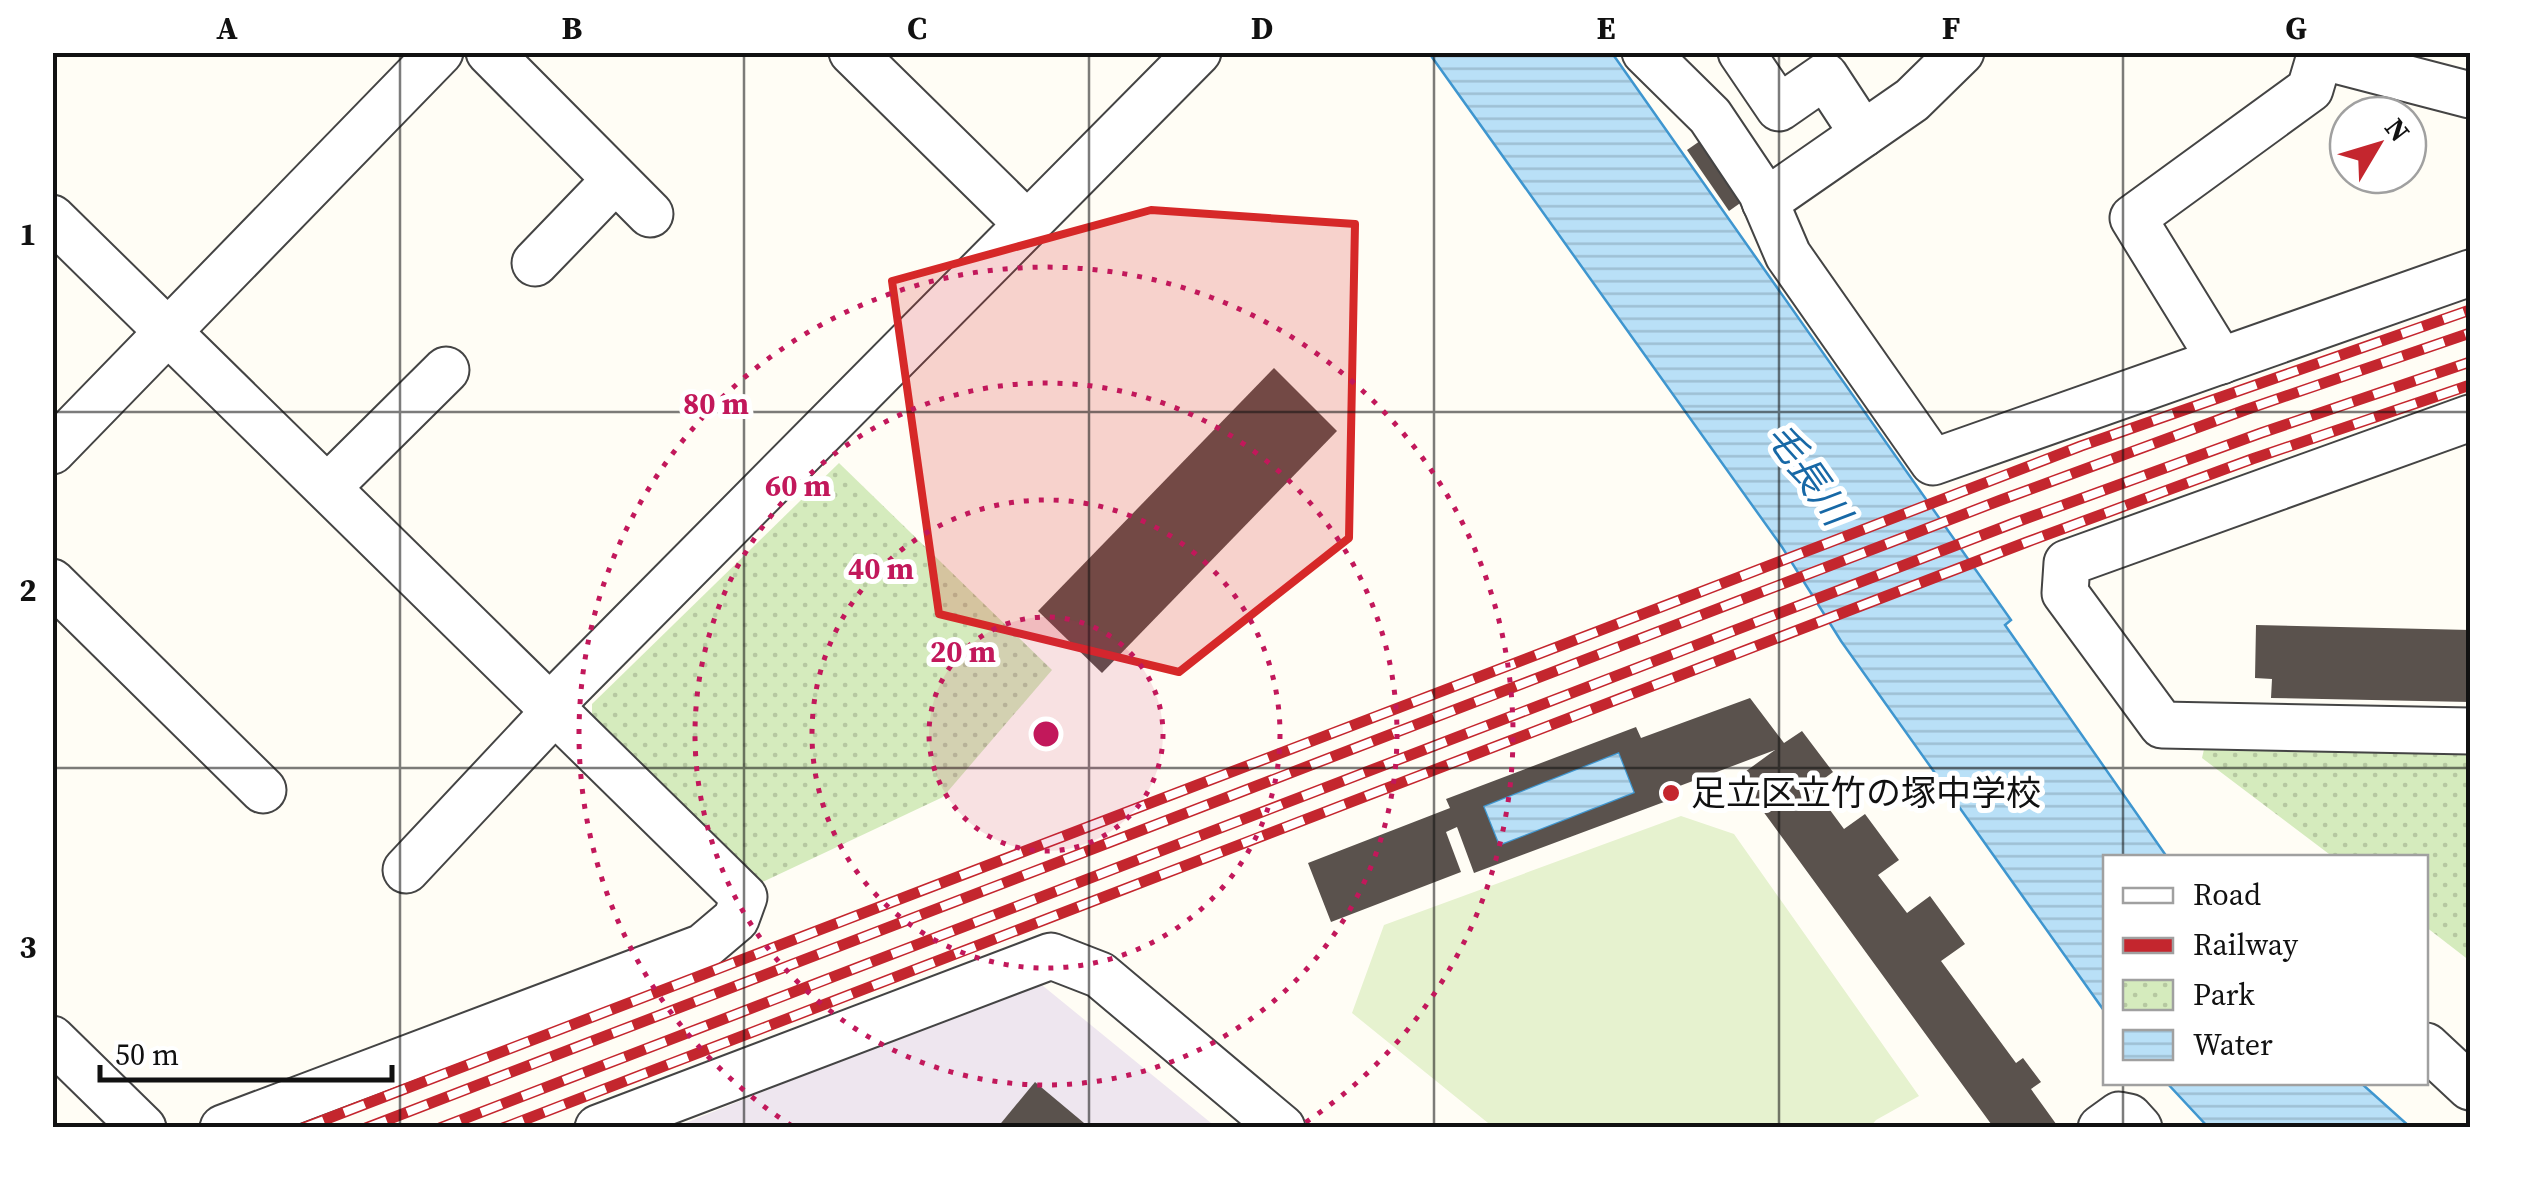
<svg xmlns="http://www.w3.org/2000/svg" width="2523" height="1180" viewBox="0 0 2523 1180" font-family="'Source Serif 4','Noto Sans JP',serif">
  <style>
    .industrial { fill: #eee6ef }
    .park { fill: url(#park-dots) }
    .pitch { fill: #e6f2cf }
    .water { fill: url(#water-rules); stroke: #3f96cf; stroke-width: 2.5 }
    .building { fill: #5a524d; fill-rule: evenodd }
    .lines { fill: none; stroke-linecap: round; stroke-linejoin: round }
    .minor-casing { stroke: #444; stroke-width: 49 }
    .minor { stroke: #fff; stroke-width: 45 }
    .rail-casing { stroke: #c4262e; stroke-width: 11 }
    .rail { stroke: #fff; stroke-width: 8; stroke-dasharray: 22; stroke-linecap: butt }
    .marked { fill: #d62828; fill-opacity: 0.2; stroke: #d62828; stroke-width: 8; stroke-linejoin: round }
    .grid { fill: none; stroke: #111; stroke-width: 2.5; stroke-opacity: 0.55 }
    .ring { fill: none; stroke: #c2185b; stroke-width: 5; stroke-dasharray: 5 10 }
    .poi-dot { fill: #c4262e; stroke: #fff; stroke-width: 4 }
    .labels { text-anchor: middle; stroke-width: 10; stroke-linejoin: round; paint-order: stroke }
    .poi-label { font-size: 35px; fill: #111; stroke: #fff; text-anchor: start }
    .water-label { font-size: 38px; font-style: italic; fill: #1768a6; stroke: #fff }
    .centre { fill: #c2185b; stroke: #fff; stroke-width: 5 }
    .ring-label { font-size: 30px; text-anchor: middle; font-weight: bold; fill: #c2185b; stroke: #fff; stroke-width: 10; stroke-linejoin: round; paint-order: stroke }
    .neatline { fill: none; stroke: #111; stroke-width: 4 }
    .grid-label { font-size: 32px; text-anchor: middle; font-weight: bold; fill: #111 }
  </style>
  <defs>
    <pattern id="park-dots" width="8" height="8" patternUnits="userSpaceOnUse" patternTransform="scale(2.5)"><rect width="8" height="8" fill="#d5ebbd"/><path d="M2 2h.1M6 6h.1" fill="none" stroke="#b6c8a1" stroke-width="1.8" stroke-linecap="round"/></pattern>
    <pattern id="water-rules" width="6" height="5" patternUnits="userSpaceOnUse" patternTransform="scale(2.5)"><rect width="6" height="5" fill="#b9e0f7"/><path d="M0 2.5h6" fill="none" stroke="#9ebfd3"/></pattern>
  </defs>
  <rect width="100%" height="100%" fill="#fffdf5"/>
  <polygon class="industrial" points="1037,981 1216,1127 673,1128"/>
  <g class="park">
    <polygon points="839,463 1052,670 943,797 756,885 592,729 592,704"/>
    <polygon points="2205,745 2470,752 2470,961 2426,927 2426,858 2333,857 2202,758"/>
  </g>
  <polygon class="pitch" points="1681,816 1734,834 1919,1096 1876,1120 1870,1127 1493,1127 1352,1013 1384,925"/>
  <g class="water">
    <polygon points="1429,53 1612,53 2011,620 2005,625 2167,857 2106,858 2105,1012 1841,641 1782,547"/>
    <polygon points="1619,752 1635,793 1499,846 1483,806"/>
    <polygon points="2167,1083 2361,1083 2410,1127 2208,1127"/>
  </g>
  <g class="building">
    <polygon points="1710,134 1753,194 1729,211 1687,150"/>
    <polygon points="1274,368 1337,431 1102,673 1038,611"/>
    <polygon points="2256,625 2470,630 2470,702 2271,698 2272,679 2255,678"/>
    <path d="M1750,698L1784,743L1802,731L1833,772L1813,787L1844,829L1865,814L1899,860L1878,875L1907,913L1930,896L1965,944L1941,961L2016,1063L2023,1058L2041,1082L2031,1089L2059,1128H1994L1738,777L1775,750L1661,793L1664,802L1474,873L1457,827L1446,832L1461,872L1331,922L1308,863L1450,808L1446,799L1636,727L1641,738ZM1619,752L1635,793L1499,846L1483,806Z"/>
    <polygon points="1035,1082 1090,1128 997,1128"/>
  </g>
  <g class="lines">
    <g class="minor-casing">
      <g id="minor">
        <polyline points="489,52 650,214"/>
        <polyline points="852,52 1026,223"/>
        <polyline points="1645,52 1710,116 1761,192 1788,255 1933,462 2470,273"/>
        <polyline points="1741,52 1779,108 1825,76 1863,134"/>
        <polyline points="2320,56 2470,95"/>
        <polyline points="1765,202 1912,100 1961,52"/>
        <polyline points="52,218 744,897 736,919 703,947 223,1128"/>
        <polyline points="535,263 615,180"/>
        <polyline points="2221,361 2133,218 2310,89 2321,52"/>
        <polyline points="2470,418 2067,563 2065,593 2162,725 2470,731"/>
        <polyline points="52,451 440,52"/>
        <polyline points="329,486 446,370"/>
        <polyline points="52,582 263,790"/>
        <polyline points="550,706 1198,52"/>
        <polyline points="406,870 555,711"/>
        <polyline points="52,1039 143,1128"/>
        <polyline points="2426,1046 2470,1087"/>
        <polyline points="598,1128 1051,956 1100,975 1282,1128"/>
        <polyline points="2101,1128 2119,1115 2129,1117 2139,1128"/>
      </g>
    </g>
    <use href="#minor" class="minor"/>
    <g class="rail-casing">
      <g id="rail">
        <polyline points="303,1128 2081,446 2470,310"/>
        <polyline points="366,1128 2001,500 2245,410 2470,333"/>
        <polyline points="440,1128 2014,523 2261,433 2470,362"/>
        <polyline points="503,1128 2027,542 2252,459 2470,385"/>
      </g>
    </g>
    <use href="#rail" class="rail"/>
  </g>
  <path class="marked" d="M1151,210L1355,224L1349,538L1179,672L939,614L892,281Z"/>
  <path class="grid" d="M400,52V1128M744,52V1128M1089,52V1128M1434,52V1128M1779,52V1128M2123,52V858M52,412H2470M52,768H2470M2123,1082V1128"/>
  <circle cx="1046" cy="734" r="117" fill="#c2185b" fill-opacity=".12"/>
  <g class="ring">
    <circle cx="1046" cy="734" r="117"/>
    <circle cx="1046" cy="734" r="234"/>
    <circle cx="1046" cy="734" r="351"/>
    <path d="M792 1126A467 467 0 1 1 1300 1126"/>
  </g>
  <circle class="poi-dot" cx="1671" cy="793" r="10"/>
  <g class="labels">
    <g class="poi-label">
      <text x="1691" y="805">足立区立竹の塚中学校</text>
    </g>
    <g class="water-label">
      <text transform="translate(1808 474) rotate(55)" y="13">毛長川</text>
    </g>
  </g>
  <circle cx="1046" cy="734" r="15" class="centre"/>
  <g class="ring-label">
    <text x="716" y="414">80 m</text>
    <text x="798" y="496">60 m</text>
    <text x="881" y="579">40 m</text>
    <text x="963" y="662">20 m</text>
  </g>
  <rect width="2523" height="1180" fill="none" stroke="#ffffff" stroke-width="110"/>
  <rect x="2103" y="855" width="325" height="230" fill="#ffffff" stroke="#a0a0a0" stroke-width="2.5"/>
  <rect x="2123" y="888" width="50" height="15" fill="#ffffff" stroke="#a0a0a0" stroke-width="2.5"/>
  <text x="2193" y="905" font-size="30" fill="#111111">Road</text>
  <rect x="2123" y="938" width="50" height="15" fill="#c4262e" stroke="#a0a0a0" stroke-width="2.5"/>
  <text x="2193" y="955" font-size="30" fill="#111111">Railway</text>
  <rect x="2123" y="980" width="50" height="30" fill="url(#park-dots)" stroke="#a0a0a0" stroke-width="2.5"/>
  <text x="2193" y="1005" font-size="30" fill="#111111">Park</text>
  <rect x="2123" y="1030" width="50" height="30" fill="url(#water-rules)" stroke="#a0a0a0" stroke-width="2.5"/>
  <text x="2193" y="1055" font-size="30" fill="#111111">Water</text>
  <g transform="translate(2378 145) rotate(52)"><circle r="48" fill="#ffffff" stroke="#a0a0a0" stroke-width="2.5"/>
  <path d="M0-8L18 38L0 25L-18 38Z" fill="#c4262e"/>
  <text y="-15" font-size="28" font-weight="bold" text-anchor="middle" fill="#111111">N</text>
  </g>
  <path d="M100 1065v15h292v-15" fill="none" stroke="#111111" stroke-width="5"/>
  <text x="115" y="1065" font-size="30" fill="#111111" stroke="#ffffff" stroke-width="8" paint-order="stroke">50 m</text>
  <rect x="55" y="55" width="2413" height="1070" class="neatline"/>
  <g class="grid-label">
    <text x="227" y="39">A</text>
    <text x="572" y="39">B</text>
    <text x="917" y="39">C</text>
    <text x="1262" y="39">D</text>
    <text x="1606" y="39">E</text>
    <text x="1951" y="39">F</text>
    <text x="2296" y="39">G</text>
    <text x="28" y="245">1</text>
    <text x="28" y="601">2</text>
    <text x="28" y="958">3</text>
  </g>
</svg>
